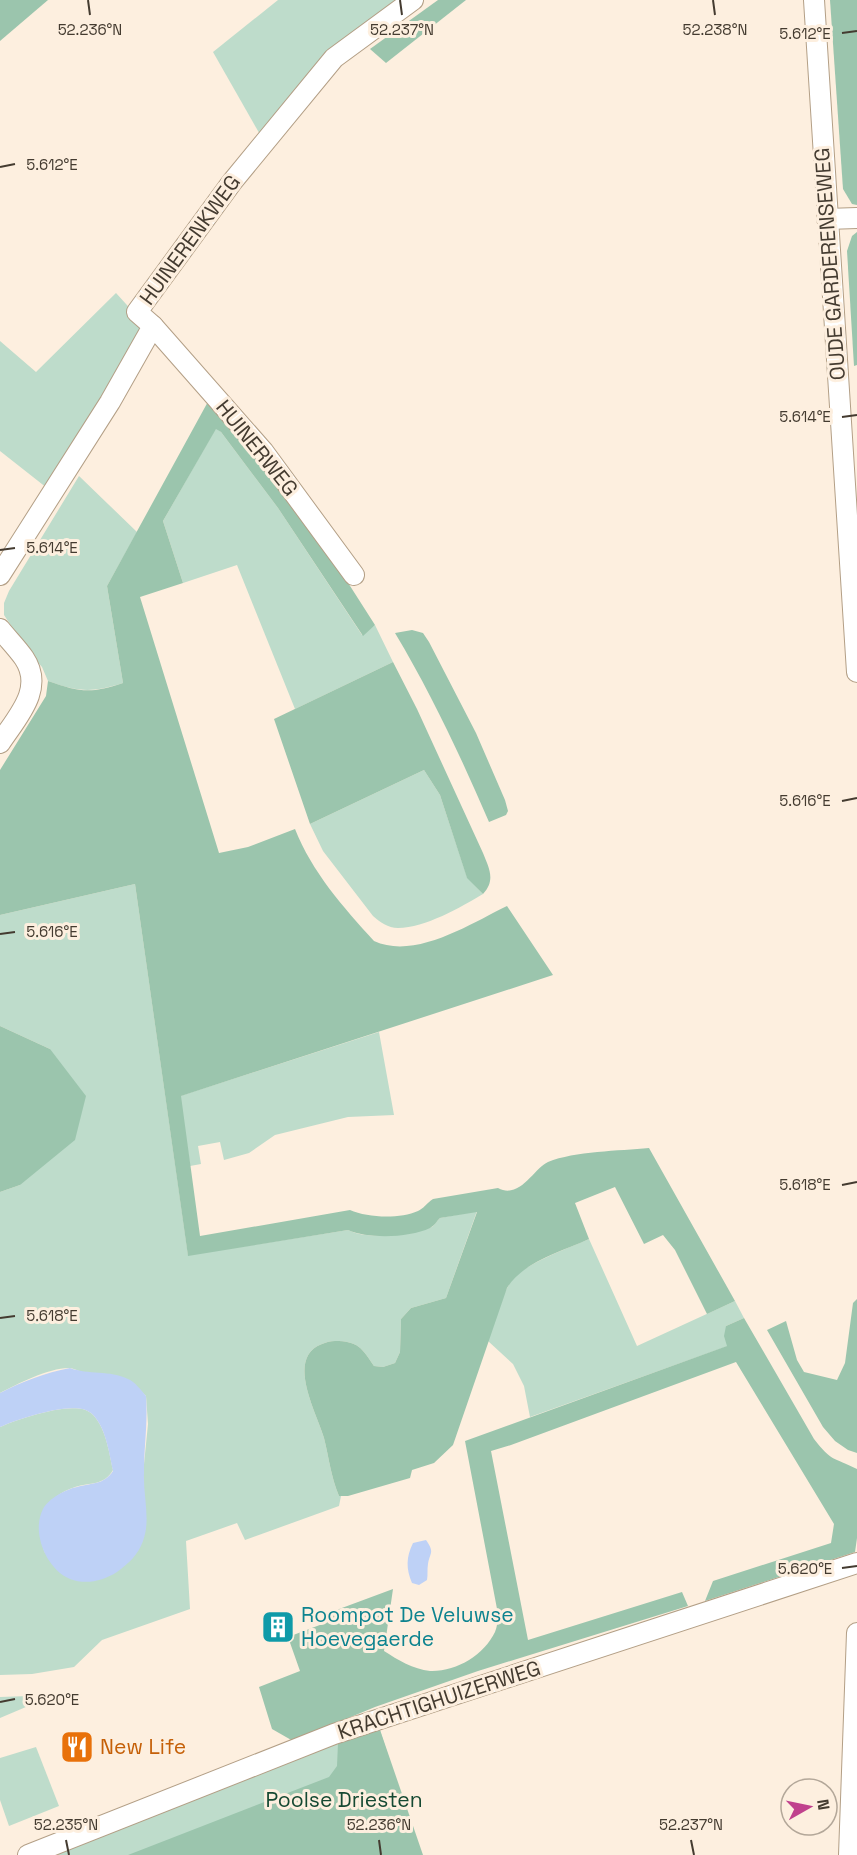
<svg xmlns="http://www.w3.org/2000/svg" width="857" height="1855" viewBox="0 0 857 1855" font-family="'Space Grotesk',sans-serif">
  <style>
    .green { fill: #bedccb }
    .forest { fill: #9bc5ad }
    .water { fill: #bed1f6 }
    .lines { fill: none; stroke-linecap: round; stroke-linejoin: round }
    .street-casing { stroke: #b39f86; stroke-width: 22 }
    .street { stroke: #fff; stroke-width: 20 }
    .ticks { fill: none; stroke: #443b30; stroke-width: 2 }
    .labels { text-anchor: middle; stroke-width: 6; stroke-linejoin: round; paint-order: stroke }
    .street-label { font-size: 21px; fill: #443b30; stroke: #fdefdf }
    .culture-label { font-size: 21px; fill: #0d838f; stroke: #fdefdf; text-anchor: start }
    .food-label { font-size: 21px; fill: #c56008; stroke: #fdefdf; text-anchor: start }
    .park-label { font-size: 21px; fill: #154932; stroke: #fdefdf }
    .ticks-label { font-size: 15px; text-anchor: middle; fill: #443b30; stroke: #fdefdf; stroke-width: 6; stroke-linejoin: round; paint-order: stroke }
  </style>
  <rect width="100%" height="100%" fill="#fdefdf"/>
  <g class="green">
    <polygon points="278,0 404,0 262,138 213,52"/>
    <polygon points="116,293 146,326 47,488 0,451 0,341 36,372"/>
    <polygon points="216,428 221,432 278,508 362,635 375,625 393,662 295,709 237,565 183,583 163,521"/>
    <path d="M79,476L137,532L107,586L123,683C91,693 79,692 48,681L42,667L27,650L4,615V603L9,591Z"/>
    <path d="M424,770L440,795L467,877L483,894C461,907 425,928 398,928C388,928 380,922 373,916L323,851L310,824Z"/>
    <path d="M135,884L188,1255L348,1230C374,1242 405,1232 432,1227L440,1218L477,1211L446,1298L411,1308L401,1319L400,1352L395,1363L383,1367L374,1366C362,1348 358,1341 335,1341C330,1341 327,1342 322,1344C285,1358 317,1413 324,1438C329,1458 331,1477 339,1496H341L339,1506L245,1540L237,1523L186,1541L190,1609L102,1640L74,1667L32,1674L0,1675V1427C18,1419 75,1399 91,1413C106,1426 109,1453 113,1470C104,1486 90,1482 75,1487C43,1498 33,1522 45,1553L146,1529L143,1474L148,1424L146,1396C125,1374 117,1375 88,1373C82,1373 76,1369 70,1368C51,1367 17,1384 0,1393V1192L20,1185L50,1049L0,1026V915Z"/>
    <polygon points="379,1032 394,1115 348,1117 275,1135 249,1153 224,1160 220,1142 198,1146 201,1164 190,1166 180,1096"/>
    <path d="M589,1239L637,1346L735,1301L744,1318L726,1326L728,1346L530,1417L524,1386L513,1364L488,1341C495,1321 500,1297 512,1280C524,1264 569,1248 589,1239Z"/>
    <polygon points="29,1696 33,1704 0,1718 0,1697"/>
    <polygon points="379,1727 410,1823 422,1855 52,1855"/>
    <polygon points="36,1747 59,1806 9,1826 0,1800 0,1758"/>
  </g>
  <g class="forest">
    <polygon points="0,0 48,0 0,41"/>
    <polygon points="438,0 466,0 386,63 370,49"/>
    <polygon points="830,0 857,0 857,205 852,204 843,189"/>
    <polygon points="857,232 857,365 854,366 847,251 852,236"/>
    <path d="M210,398L249,443L329,553L375,625L363,636L278,508L221,432L216,429L163,521L183,583L140,597L219,853L248,847L295,829C312,872 343,907 374,941C415,960 470,924 507,906L553,975L181,1096L200,1236L350,1210C368,1218 400,1219 418,1211C423,1209 427,1203 433,1199L498,1188C520,1200 534,1168 548,1162C575,1151 619,1151 649,1148L735,1301L707,1314L675,1250L663,1235L644,1244L615,1187L575,1203L589,1239C561,1252 524,1261 507,1288L453,1445L434,1463L412,1470L410,1478L348,1496H339C331,1477 329,1458 324,1438C317,1413 285,1358 322,1344C327,1342 330,1341 335,1341C358,1341 362,1348 374,1366L383,1367L395,1363L400,1352L401,1319L411,1308L446,1298L477,1212L440,1218C437,1221 434,1226 430,1228C409,1238 368,1239 348,1230L188,1256L135,884L0,915V770L46,696L48,681C79,692 91,694 123,683L107,586Z"/>
    <path d="M412,630L423,633L429,642L476,733L505,800L508,811L506,815L489,822C461,757 431,693 395,633Z"/>
    <path d="M393,662L417,709L483,853C489,868 496,880 483,894L467,878L440,795L424,770L310,824L274,719Z"/>
    <polygon points="0,1026 50,1049 86,1096 75,1140 20,1185 0,1192"/>
    <polygon points="857,1299 857,1453 848,1450 835,1441 823,1427 767,1330 786,1321 797,1360 804,1372 837,1380 845,1363 853,1303"/>
    <path d="M744,1318L814,1439C832,1462 833,1457 857,1469V1538L855,1552L705,1601L713,1581L831,1543L834,1524L736,1362L511,1445L491,1451L528,1640L682,1592L688,1606L478,1671L375,1707L293,1741L272,1729L259,1687L300,1671L288,1637L325,1623L323,1615L393,1589L384,1651C398,1660 413,1669 430,1671C456,1672 484,1655 495,1632C497,1627 498,1620 498,1614L465,1441L727,1346L724,1336L726,1326Z"/>
    <polygon points="379,1727 423,1855 128,1855 329,1777 337,1766 338,1743"/>
  </g>
  <g class="water">
    <path d="M70,1368C88,1375 110,1370 128,1379C135,1382 141,1390 146,1396C148,1423 144,1446 144,1473C143,1496 151,1520 143,1541C138,1555 129,1563 117,1572C103,1581 86,1585 70,1579C46,1569 31,1532 43,1509C48,1499 66,1489 77,1487C91,1483 104,1485 113,1471C109,1453 106,1426 91,1413C75,1399 18,1419 0,1427V1393C23,1381 45,1373 70,1368Z"/>
    <path d="M426,1540C435,1553 430,1552 428,1564C427,1569 428,1575 427,1580L419,1585L412,1583C406,1569 406,1557 413,1543Z"/>
  </g>
  <g class="lines">
    <g class="street-casing">
      <g id="street">
        <polyline points="814,0 857,672"/>
        <polyline points="827,219 857,218"/>
        <polyline points="153,326 263,451 354,575"/>
        <polyline points="0,575 110,402 153,326 137,312 232,182 334,58 413,0"/>
        <path d="M0,629C8,639 17,648 24,658C45,689 17,717 0,743"/>
        <polyline points="28,1855 334,1734 857,1563"/>
        <polyline points="849,1855 857,1633"/>
      </g>
    </g>
    <use href="#street" class="street"/>
  </g>
  <path class="ticks" d="M88,0L90,15M400,0L402,15M713,0L715,15M842,33L857,31M0,167L15,164M842,417L857,415M0,550L15,548M842,801L857,798M0,934L15,932M842,1185L857,1182M0,1318L15,1316M842,1568L857,1566M0,1702L15,1699M66,1840L69,1855M379,1840L381,1855M691,1840L694,1855"/>
  <defs>
    <g id="building-square" transform="scale(1.725)"><rect x="-9" y="-9" width="18" height="18" rx="4" fill="#0f9aa8" stroke="#fdefdf"/><path d="M-4-6H4V6H1V3H-1V6H-4ZM-2.5-4.3h1.7v1.8h-1.7ZM.8-4.3h1.7v1.8H.8ZM-2.5-1h1.7V.8h-1.7ZM.8-1h1.7V.8H.8Z" fill="#fff"/></g>
    <g id="restaurant-square" transform="scale(1.725)"><rect x="-9" y="-9" width="18" height="18" rx="4" fill="#e8710a" stroke="#fdefdf"/><path d="M-5-6h1v4h1v-4h1v4h1v-4h1v5L-1.5 .5V6h-2V.5L-5-1ZM5-6V6H3V1.5H1.5Q1.5-4 5-6Z" fill="#fff"/></g>
  </defs>
  <g fill-rule="evenodd">
    <use href="#building-square" x="278" y="1627"/>
    <use href="#restaurant-square" x="77" y="1747"/>
  </g>
  <g class="labels">
    <g class="street-label">
      <text transform="translate(190 240) rotate(-54)" y="7">HUINERENKWEG</text>
      <text transform="translate(830 264) rotate(-94)" y="7">OUDE GARDERENSEWEG</text>
      <text transform="translate(257 448) rotate(51)" y="7">HUINERWEG</text>
      <text transform="translate(439 1700) rotate(-18)" y="7">KRACHTIGHUIZERWEG</text>
    </g>
    <g class="culture-label">
      <text x="301" y="1622">Roompot De Veluwse<tspan x="301" dy="24">Hoevegaerde</tspan></text>
    </g>
    <g class="food-label">
      <text x="100" y="1754">New Life</text>
    </g>
    <g class="park-label">
      <text x="344" y="1807">Poolse Driesten</text>
    </g>
  </g>
  <g class="ticks-label">
    <text x="90" y="35">52.236°N</text>
    <text x="402" y="35">52.237°N</text>
    <text x="715" y="35">52.238°N</text>
    <text x="805" y="39">5.612°E</text>
    <text x="52" y="170">5.612°E</text>
    <text x="805" y="422">5.614°E</text>
    <text x="52" y="553">5.614°E</text>
    <text x="805" y="806">5.616°E</text>
    <text x="52" y="937">5.616°E</text>
    <text x="805" y="1190">5.618°E</text>
    <text x="52" y="1321">5.618°E</text>
    <text x="805" y="1574">5.620°E</text>
    <text x="52" y="1705">5.620°E</text>
    <text x="66" y="1830">52.235°N</text>
    <text x="379" y="1830">52.236°N</text>
    <text x="691" y="1830">52.237°N</text>
  </g>
  <g transform="translate(809 1807) rotate(81)"><circle r="28" fill="#fdefdf" stroke="#b3a799" stroke-width="1.5"/>
  <path d="M0-4.5L10 22L0 15L-10 22Z" fill="#c0418d"/>
  <text y="-9" font-size="16" font-weight="bold" text-anchor="middle" fill="#443b30">N</text>
  </g>
</svg>
